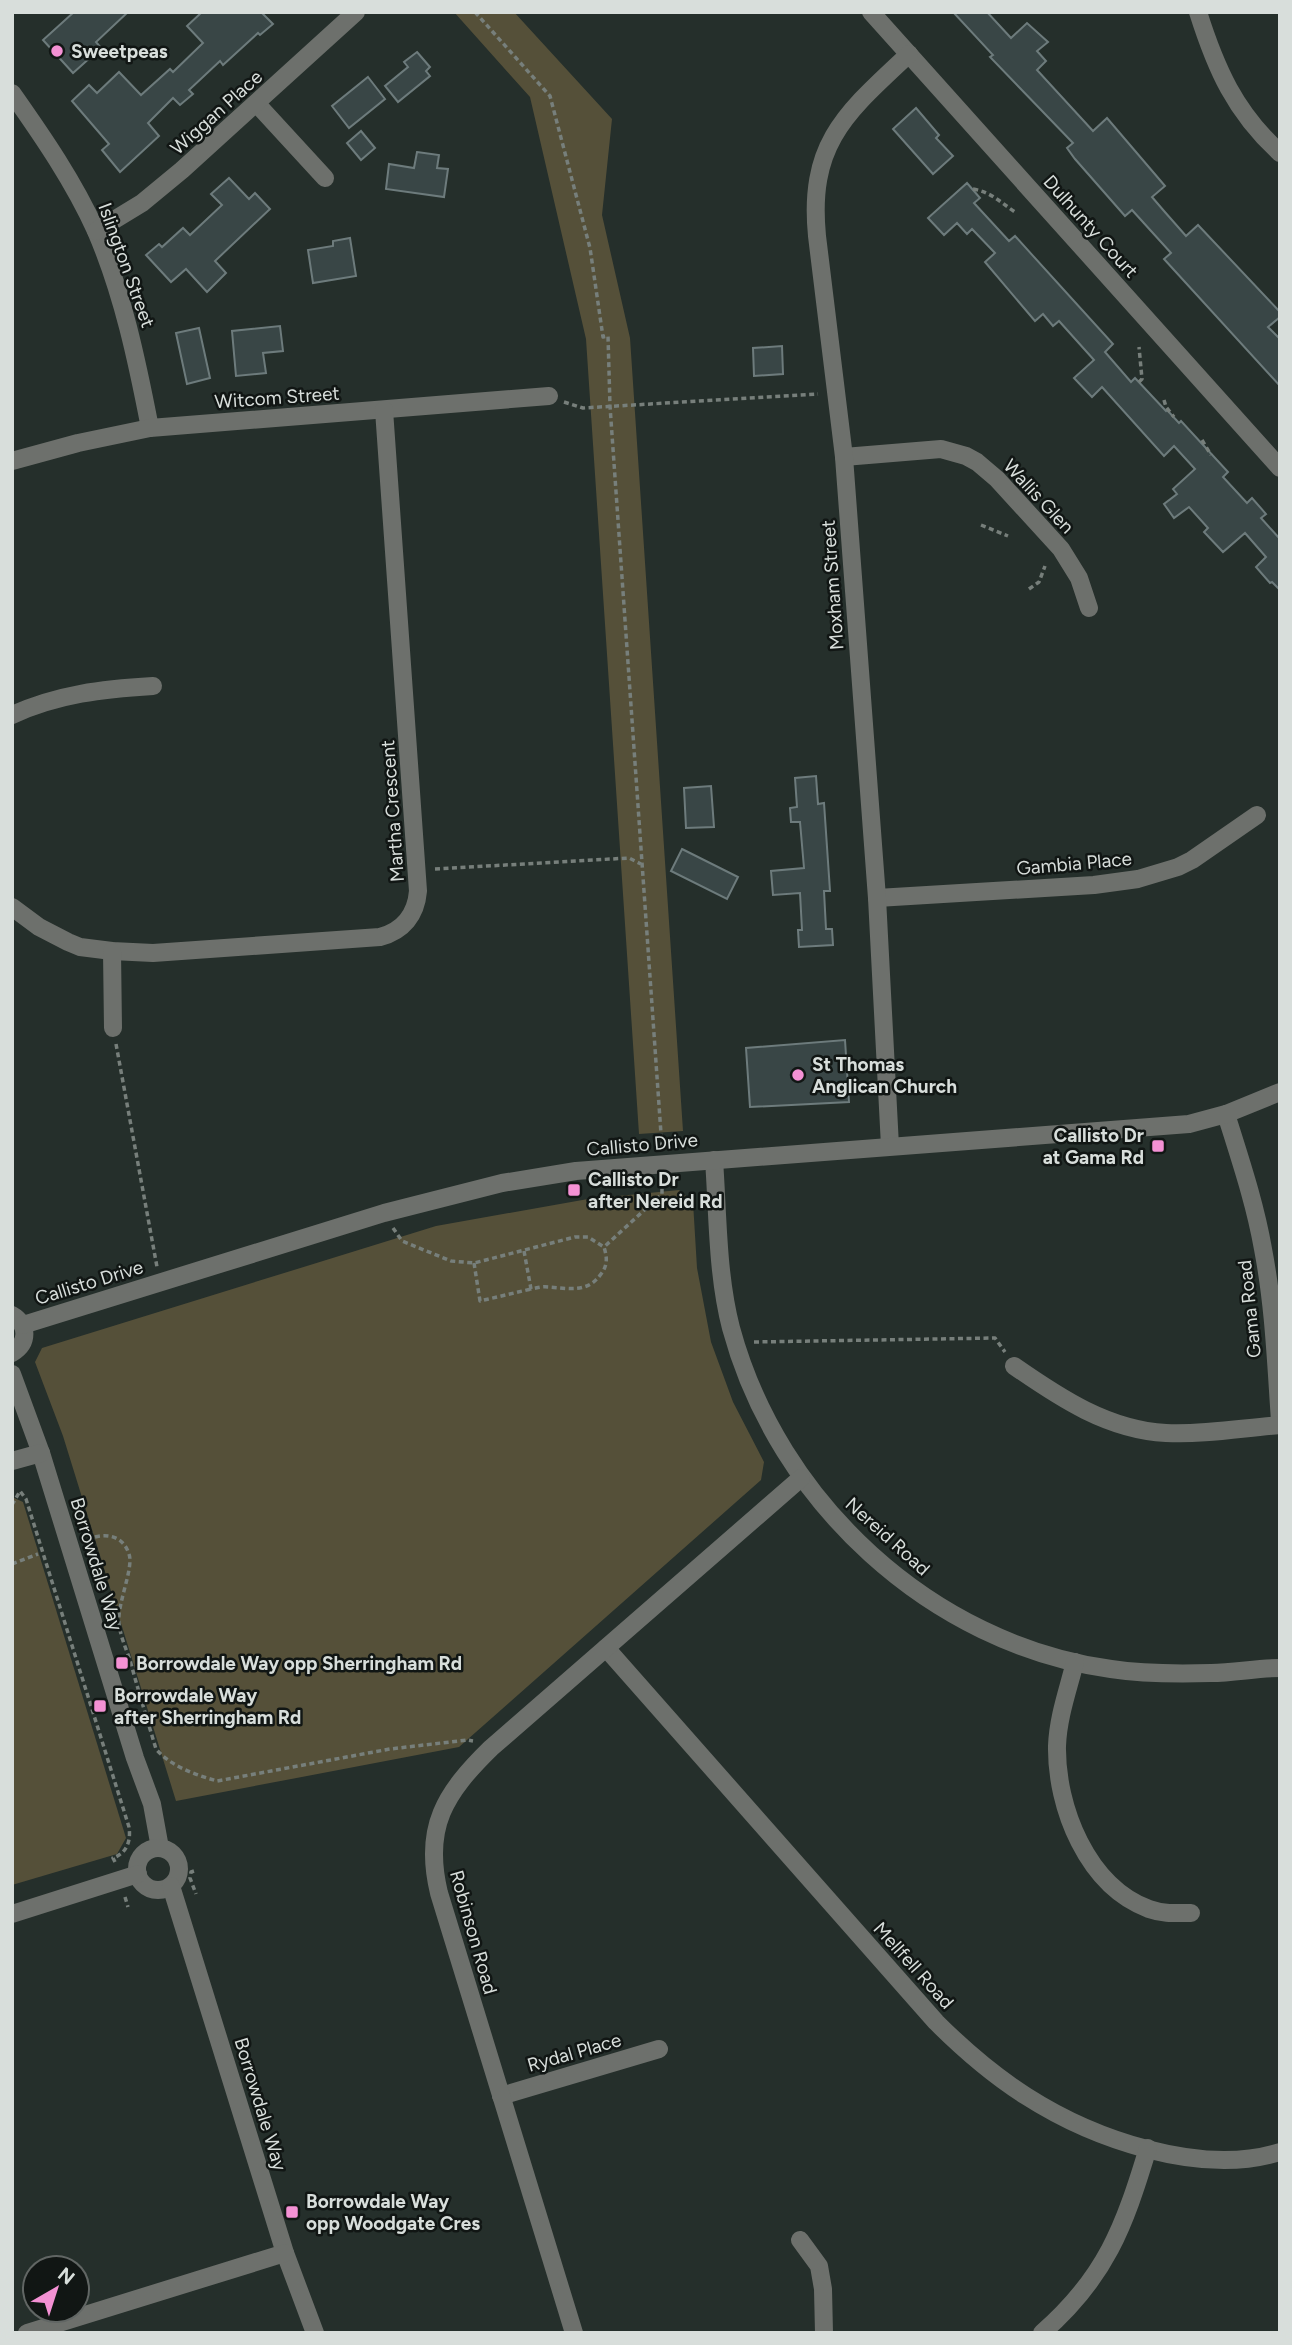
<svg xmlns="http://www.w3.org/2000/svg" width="1292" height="2345" viewBox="0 0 1292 2345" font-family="Figtree,sans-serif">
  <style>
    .green { fill: #555039 }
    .building { fill: #394646; stroke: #6d7b7c; stroke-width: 2 }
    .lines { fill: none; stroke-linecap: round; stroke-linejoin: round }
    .path { stroke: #777f7b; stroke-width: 3.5; stroke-dasharray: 5 3.5; stroke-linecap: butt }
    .minor { stroke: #6d706c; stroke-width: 18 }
    .poi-dot { fill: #f491d4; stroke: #111614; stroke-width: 2.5 }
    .labels { text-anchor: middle; stroke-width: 5; stroke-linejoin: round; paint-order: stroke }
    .poi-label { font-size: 19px; font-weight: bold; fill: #d8dedb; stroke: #111614; text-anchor: start }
    .street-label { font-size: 19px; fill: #d8dedb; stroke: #111614 }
  </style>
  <rect width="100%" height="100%" fill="#252f2b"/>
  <g class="green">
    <polygon points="454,12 514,12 612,119 602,215 630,338 683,1131 639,1134 586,339 530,97"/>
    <polygon points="679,1190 693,1202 697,1268 711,1342 733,1402 764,1462 761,1480 459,1747 176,1801 63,1436 35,1362 42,1348 436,1226 588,1199"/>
    <polygon points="12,1497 23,1502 126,1838 117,1854 12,1885"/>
  </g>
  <g class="building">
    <polygon points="74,12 128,12 96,42 101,48 73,73 43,40"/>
    <polygon points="202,12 261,12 273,24 260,35 258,33 223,65 220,61 189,90 193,94 180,105 173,98 148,123 159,136 120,172 102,150 109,144 72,101 89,85 97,93 119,72 141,95 170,69 173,72 203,43 187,26"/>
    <polygon points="953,12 987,12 1011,38 1027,23 1048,42 1037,51 1046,61 1037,70 1093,131 1107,118 1165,186 1152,197 1164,211 1186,236 1198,225 1280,312 1280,317 1268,327 1280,339 1280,386 1164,259 1171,253 1132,210 1125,216 1075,159 1067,148 1073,143 990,57 993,55"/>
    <polygon points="417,52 430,67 426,71 430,76 398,102 385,86 408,67 404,62"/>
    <polygon points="368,77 385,99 349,128 332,106"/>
    <polygon points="916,108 939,135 936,138 953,156 933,174 893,129"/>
    <polygon points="361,131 375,148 361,160 347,143"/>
    <polygon points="417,152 439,155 437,168 448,169 444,197 386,189 389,164 414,168"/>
    <polygon points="229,178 249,199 255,193 270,209 215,261 226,273 207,292 186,269 171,282 146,255 159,244 162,247 183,228 190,235 222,205 211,194"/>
    <polygon points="967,183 980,198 974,203 1009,241 1015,236 1113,344 1105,352 1131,382 1135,378 1166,411 1167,410 1179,423 1181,421 1228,472 1223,477 1247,503 1252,498 1266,514 1261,518 1280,539 1280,590 1272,582 1270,583 1256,567 1266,557 1245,533 1223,552 1204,532 1208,528 1189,507 1174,518 1164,504 1177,494 1173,489 1195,469 1174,446 1164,456 1102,387 1092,397 1074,378 1094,360 1059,321 1053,326 1043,314 1035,321 985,262 995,253 972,229 967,234 957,223 944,235 928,218"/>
    <polygon points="350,238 356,276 313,283 308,250 333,246 333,241"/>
    <polygon points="280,326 283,351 263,353 266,373 236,376 232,331"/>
    <polygon points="199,328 210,378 187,384 176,333"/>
    <polygon points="782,346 783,374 754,376 753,348"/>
    <polygon points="816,776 818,804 824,803 830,891 824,891 826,929 832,929 833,945 799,947 798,930 802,930 800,893 773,895 771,871 804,868 800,822 791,822 790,808 797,807 795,778"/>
    <polygon points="711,786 714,827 686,828 684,788"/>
    <polygon points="682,849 738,877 727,899 671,871"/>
    <polygon points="845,1040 849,1102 750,1107 746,1048"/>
  </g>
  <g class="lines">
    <g class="path">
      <polyline points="475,12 550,96 590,248 603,337 608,336 610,406 662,1148"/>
      <path d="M973,189C991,192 1000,202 1015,212"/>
      <polyline points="1139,382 1142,379 1139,347"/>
      <polyline points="1164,400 1166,407 1174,417"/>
      <polyline points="564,402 583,408 818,394"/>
      <polyline points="1202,440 1211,455"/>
      <polyline points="981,525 1008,536"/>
      <polyline points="1029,589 1039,582 1045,566"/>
      <polyline points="435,869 629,858 641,864"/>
      <polyline points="116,1044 157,1267"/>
      <polyline points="393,1228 402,1241 451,1261 474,1263 575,1237 588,1237 604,1247"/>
      <path d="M524,1251L531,1289C537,1288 543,1286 548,1287C568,1288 587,1294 601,1274C608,1265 607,1257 604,1247L662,1194V1183"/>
      <polyline points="474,1263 480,1301 531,1289"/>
      <polyline points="754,1342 995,1338 1005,1352"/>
      <path d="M12,1505L20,1491L26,1499L129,1827C131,1841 127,1853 113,1858L115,1862"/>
      <path d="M95,1537C110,1533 124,1538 129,1554C134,1568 117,1604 119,1623C120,1635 126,1649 130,1660C138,1690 147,1719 156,1749C170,1766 196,1775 217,1781L390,1749L467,1740L473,1741"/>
      <polyline points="12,1564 38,1554"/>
      <polyline points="194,1871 191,1872 190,1878 196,1894"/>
      <polyline points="125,1897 128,1907"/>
    </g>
    <g class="minor">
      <polyline points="871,12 1280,468"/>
      <path d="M1198,12C1216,69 1235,112 1280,153"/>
      <path d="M12,93C43,137 74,182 96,231C123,294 137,361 150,428"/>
      <polyline points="257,104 325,178"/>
      <polyline points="96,231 142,203 182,170 356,12"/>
      <polyline points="844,457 941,449 966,456 977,462 997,479 1061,549 1079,578 1089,608"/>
      <polyline points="12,461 78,443 150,428 549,396"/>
      <path d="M12,715C58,694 103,689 153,686"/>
      <polyline points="877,898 1094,885 1138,879 1178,867 1192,860 1257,815"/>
      <path d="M12,907L39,927L68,942L80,947L112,951L153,953L380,937C403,931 416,915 418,891L384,410"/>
      <polyline points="112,951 113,1028"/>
      <path d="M1226,1114C1240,1159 1255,1203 1263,1249C1274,1306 1276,1364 1280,1421"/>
      <path d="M890,1146L877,898L844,457L817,236C808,143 846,113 909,54"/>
      <path d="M714,1160C718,1215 717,1274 731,1328C778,1502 931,1644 1111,1669C1144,1674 1178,1674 1211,1673C1234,1673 1257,1668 1280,1668"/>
      <path d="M12,1315C28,1324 29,1343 12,1353"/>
      <polyline points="23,1325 384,1213 502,1183 576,1171 1189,1124 1226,1114 1280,1092"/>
      <path d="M1014,1366C1060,1398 1108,1430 1166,1433C1203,1435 1242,1428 1280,1425"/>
      <polyline points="12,1374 41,1453 135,1758 152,1804 160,1848"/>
      <polyline points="12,1461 41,1453"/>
      <path d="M606,1648L936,2022C964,2050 993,2075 1026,2096C1093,2139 1201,2177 1280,2152"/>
      <path d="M1075,1662C1068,1690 1058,1717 1057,1746C1056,1807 1087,1886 1149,1909C1163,1914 1176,1913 1191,1913"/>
      <circle cx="158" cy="1869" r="21"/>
      <polyline points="171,1886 285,2253 315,2333"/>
      <polyline points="12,1914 138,1874"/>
      <polyline points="501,2096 659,2049"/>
      <polyline points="800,2240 819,2266 823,2289 824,2333"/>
      <polyline points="27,2333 285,2253"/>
      <path d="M574,2333L439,1893C423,1827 445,1793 491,1748L801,1478"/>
      <path d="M1042,2333C1106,2277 1124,2227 1148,2148"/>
    </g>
  </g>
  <g class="poi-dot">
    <circle cx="57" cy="51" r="7"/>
    <circle cx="798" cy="1075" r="7"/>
    <rect x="1151" y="1139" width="14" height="14" rx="3.5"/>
    <rect x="567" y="1183" width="14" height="14" rx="3.5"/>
    <rect x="115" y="1656" width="14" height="14" rx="3.5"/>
    <rect x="93" y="1699" width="14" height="14" rx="3.5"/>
    <rect x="285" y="2205" width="14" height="14" rx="3.5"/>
  </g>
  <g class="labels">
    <g class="poi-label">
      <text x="71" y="58">Sweetpeas</text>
      <text x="812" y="1071">St Thomas<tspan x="812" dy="22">Anglican Church</tspan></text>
      <text x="1144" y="1142" text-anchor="end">Callisto Dr<tspan x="1144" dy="22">at Gama Rd</tspan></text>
      <text x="588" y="1186">Callisto Dr<tspan x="588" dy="22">after Nereid Rd</tspan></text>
      <text x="136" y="1670">Borrowdale Way opp Sherringham Rd</text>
      <text x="114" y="1702">Borrowdale Way<tspan x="114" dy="22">after Sherringham Rd</tspan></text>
      <text x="306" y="2208">Borrowdale Way<tspan x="306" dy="22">opp Woodgate Cres</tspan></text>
    </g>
    <g class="street-label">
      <text transform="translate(216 112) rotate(-42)" y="7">Wiggan Place</text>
      <text transform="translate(1091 226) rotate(48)" y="7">Dulhunty Court</text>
      <text transform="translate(127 265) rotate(70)" y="7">Islington Street</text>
      <text transform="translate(277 397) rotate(-4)" y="7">Witcom Street</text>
      <text transform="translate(1039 496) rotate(47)" y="7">Wallis Glen</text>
      <text transform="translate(832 585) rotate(-94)" y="7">Moxham Street</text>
      <text transform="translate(392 811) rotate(-94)" y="7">Martha Crescent</text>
      <text transform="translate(1074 863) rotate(-5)" y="7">Gambia Place</text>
      <text transform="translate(642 1144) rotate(-5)" y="7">Callisto Drive</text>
      <text transform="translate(89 1282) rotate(-17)" y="7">Callisto Drive</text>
      <text transform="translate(1249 1309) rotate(-96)" y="7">Gama Road</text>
      <text transform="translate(888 1536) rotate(42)" y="7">Nereid Road</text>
      <text transform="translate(97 1564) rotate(73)" y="7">Borrowdale Way</text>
      <text transform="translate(474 1932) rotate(74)" y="7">Robinson Road</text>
      <text transform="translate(914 1965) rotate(48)" y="7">Mellfell Road</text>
      <text transform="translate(574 2052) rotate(-16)" y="7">Rydal Place</text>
      <text transform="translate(261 2104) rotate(73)" y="7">Borrowdale Way</text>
    </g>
  </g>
  <rect width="1292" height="2345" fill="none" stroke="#d8dedb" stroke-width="28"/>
  <g transform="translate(56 2289) rotate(39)"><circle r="33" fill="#111614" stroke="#616664" stroke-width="2"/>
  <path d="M0-5L12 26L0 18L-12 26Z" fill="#f491d4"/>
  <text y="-10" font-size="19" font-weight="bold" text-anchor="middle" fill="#d8dedb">N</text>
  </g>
</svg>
